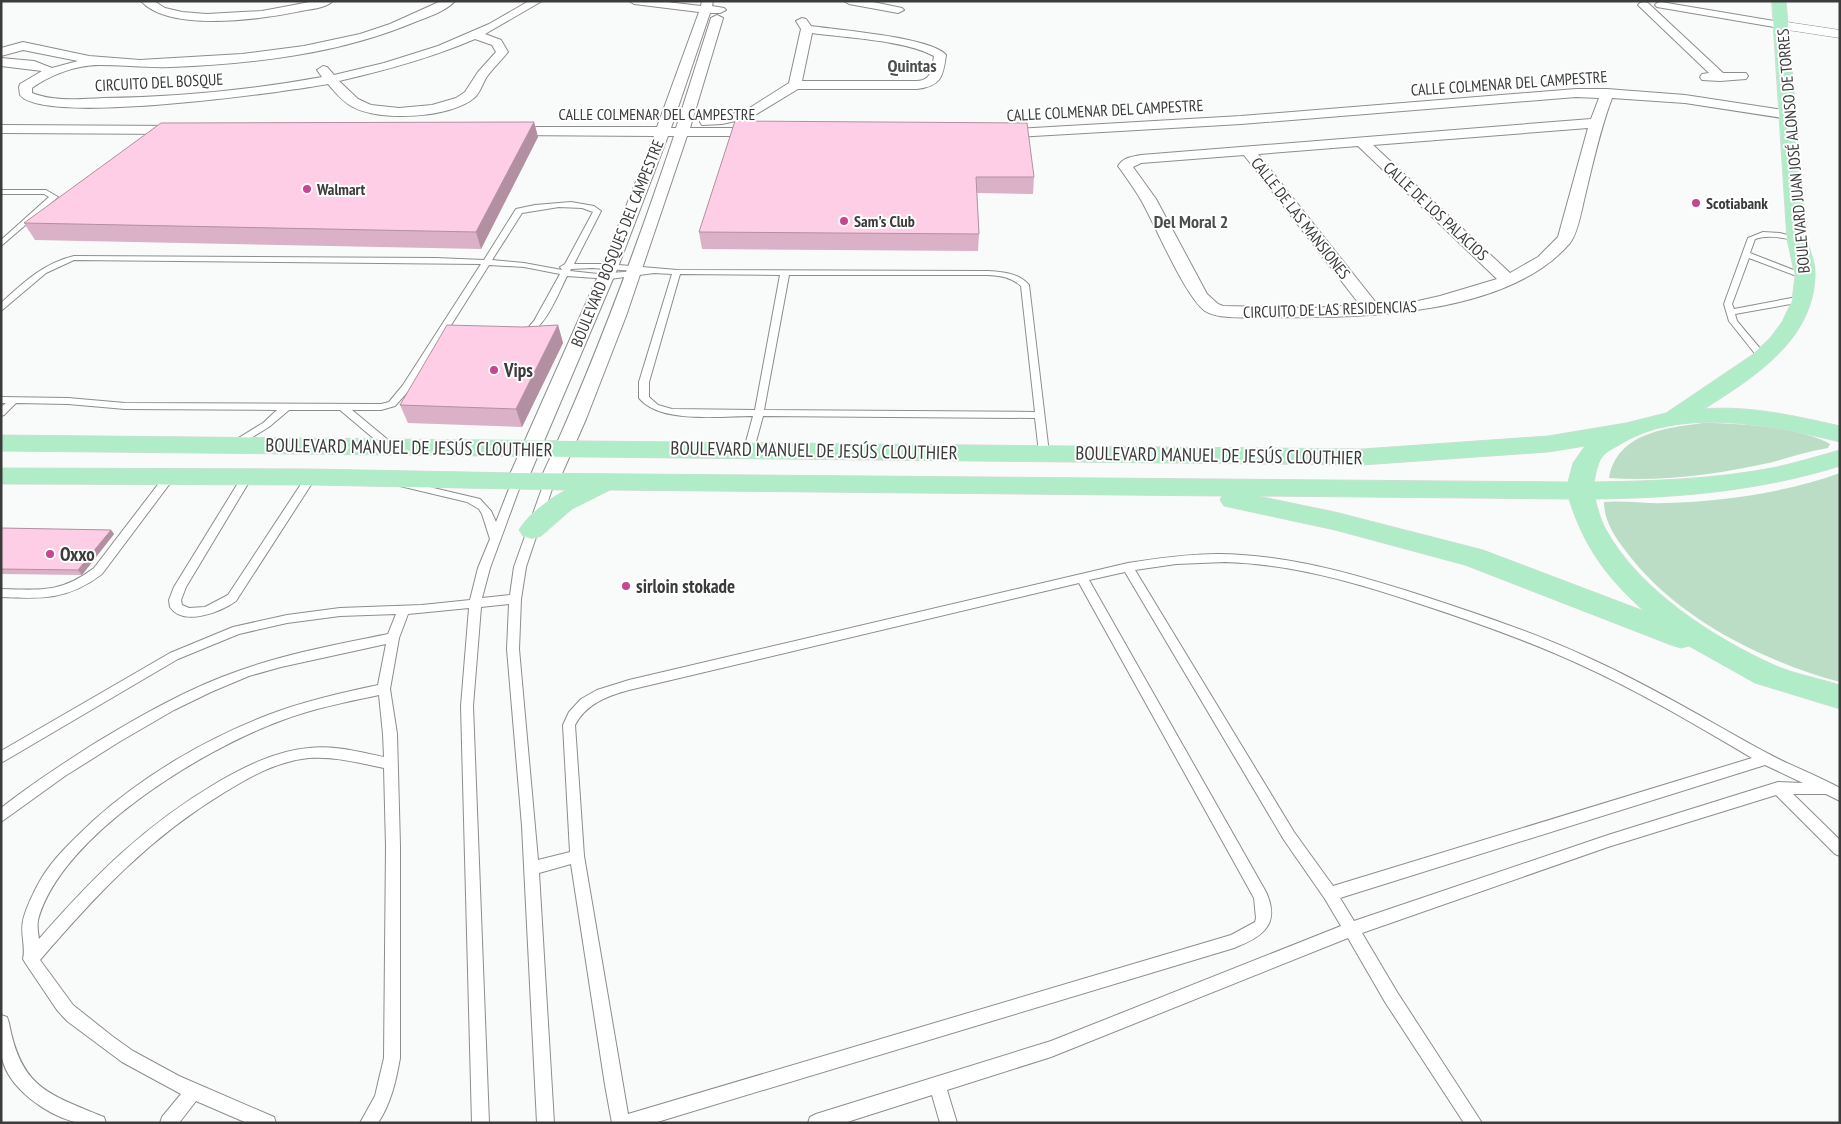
<svg xmlns="http://www.w3.org/2000/svg" width="1841" height="1124" viewBox="0 0 1841 1124" font-family="'PT Sans Narrow',sans-serif">
  <style>
    .green { fill: #bbddc6 }
    .lines { fill: none; stroke-linecap: round; stroke-linejoin: round }
    .service-casing { stroke: #8b8e8b; stroke-width: 2 }
    .minor-casing { stroke: #8b8e8b; stroke-width: 2 }
    .tertiary-casing { stroke: #8b8e8b; stroke-width: 1 }
    .primary-casing { stroke: #d8d8d8; stroke-width: 1 }
    .service { fill: #fff; fill-rule: evenodd }
    .minor { fill: #fff; fill-rule: evenodd }
    .tertiary { fill: #fff; fill-rule: evenodd }
    .primary { fill: #b0ecc8; fill-rule: evenodd }
    .wall { fill: #dab1c6 }
    .shaded-wall { fill: #b290a1 }
    .building { fill: #fecee6; stroke: #b290a1 }
    .poi-dot { fill: #c54691; stroke: #fff; stroke-width: 2 }
    .labels { text-anchor: middle; stroke-width: 4; stroke-linejoin: round; paint-order: stroke }
    .far-street-label { font-size: 16px; fill: #3a3b3a; stroke: #fff }
    .far-poi-label { font-size: 16px; font-weight: bold; fill: #3a3b3a; stroke: #fff; text-anchor: start }
    .far-quarter-label { font-size: 18px; font-weight: bold; fill: #4b4e4c; stroke: #fff }
    .poi-label { font-size: 19px; font-weight: bold; fill: #3a3b3a; stroke: #fff; text-anchor: start }
    .street-label { font-size: 19px; fill: #3a3b3a; stroke: #fff }
  </style>
  <rect width="100%" height="100%" fill="#f8fbf9"/>
  <g class="green">
    <path d="M1703,423C1737,423 1801,427 1830,444L1828,448C1809,451 1791,457 1773,462C1720,474 1663,482 1609,478C1617,433 1665,428 1703,423Z"/>
    <path d="M1840,473V682C1762,661 1674,617 1625,550C1614,536 1604,520 1604,502C1624,500 1645,504 1666,503C1725,501 1784,493 1840,473Z"/>
  </g>
  <g class="lines">
    <g class="service-casing">
      <g id="service">
        <polygon points="1,190 46,190 58,197 1,246 1,240 49,197 44,194 1,194"/>
        <path d="M571,202L594,206L601,211L574,264H607L677,270L988,271C1003,272 1019,273 1029,285L1049,453L1044,456L1039,453L1035,418L763,416L754,449L753,451H745L744,449L753,416C722,416 660,424 639,398V382L672,274L654,273L610,279L567,276C558,294 545,330 524,336L520,333L527,329L534,321L560,274L524,267L489,265L412,387L395,406L381,410H352L393,444L394,446L393,448H385L340,410H289L269,427L236,447L231,444L232,442L263,423L277,410L125,409L68,404L16,403L4,415L1,416V407L6,403H1V397L68,398L125,403L381,404L389,402L403,385L481,264L74,260L46,273L1,311V303C24,282 44,263 74,256L436,258L484,260L516,209L535,205ZM559,207L582,208L593,212L565,264L560,267L562,270L524,263L492,260L522,213ZM592,268L636,271L598,274L570,271L571,269ZM680,274L780,275L755,410L672,409L658,405L649,397V382ZM789,275H988C1001,276 1011,277 1021,286L1035,412L764,410Z"/>
        <path d="M1763,232L1780,233L1801,239L1797,241C1783,238 1769,234 1755,239L1750,253L1809,276L1808,278H1802L1749,258L1732,304L1734,309L1802,296L1806,299L1802,302L1735,314L1737,321L1768,358L1763,361L1760,360L1729,321L1724,304L1748,238Z"/>
        <path d="M170,473L175,476L174,478L102,574C68,600 42,599 1,597V589C41,590 61,593 94,568L166,474Z"/>
        <path d="M247,474L252,477L186,587L181,600L182,605L189,608L205,607L228,595L307,475L311,474L316,477L236,601C221,612 183,627 170,607L169,600L174,587L243,475Z"/>
        <path d="M550,477L555,480L526,567L521,599L519,649L538,860L570,852L563,725L569,712L581,699L597,690L629,680L1128,563C1166,557 1204,552 1242,555C1302,559 1360,576 1417,594C1475,613 1533,632 1589,658C1651,686 1708,721 1767,753C1791,766 1816,775 1840,788V801L1826,794H1793L1840,840V856L1835,854L1776,795L1608,847L1362,933L1397,992L1482,1123H1464L1385,1002L1348,938L1051,1057L947,1090L957,1123H940L932,1095L844,1123H808L810,1117L816,1114L1051,1041L1341,926L1325,899L1284,840L1125,572L1089,580L1266,892C1281,925 1262,937 1234,948L654,1123H612L605,1085L571,864L539,873L554,1123H537L522,826L507,649L509,604L481,607L473,706L489,1123H472L461,706L469,608L408,614L399,638L390,689L397,734L400,846V1058C396,1081 391,1103 378,1123H360L375,1096L384,1058L386,846L384,768C359,763 335,756 309,758C278,761 251,776 225,792C149,838 98,893 40,960L73,1005L112,1036L133,1051L179,1076L274,1117L276,1123H247L196,1101L179,1123H160L162,1117L181,1094L122,1062L67,1021L57,1010L26,964L23,959C26,947 20,933 23,921C25,910 35,889 41,879C54,857 75,838 94,820C144,775 206,739 268,715C304,701 342,693 378,685L386,644L281,667L249,676L211,692L174,710L119,742L65,776L1,822V808C30,785 61,765 92,745C140,716 188,688 241,670C289,653 339,644 388,634L396,614L340,616L287,623L239,634L178,659L1,763V751L170,653L233,627L287,615L340,608L422,605L470,600L478,568L490,539L482,514L479,509L467,502L400,486L399,484L400,482L404,481L480,499L491,511L496,522L512,481L517,478L521,479L522,481L490,568L482,598L510,595L514,567L545,480ZM1225,562C1291,564 1354,582 1417,603C1472,621 1527,640 1579,664C1639,691 1696,725 1752,758L1333,886L1294,832L1135,570L1176,564ZM1079,583L1254,898L1256,918L1255,922L1231,935L628,1114L584,856L575,725C586,704 607,696 629,690ZM379,695L383,734L384,757C359,752 334,745 309,748C276,751 246,766 218,782C145,825 94,876 39,939C38,933 37,926 38,920C61,835 202,750 280,721C312,709 345,702 379,695ZM1765,765L1803,783L1778,782L1608,835L1354,921L1340,898Z"/>
        <path d="M1,1015L7,1017L9,1023C21,1088 48,1094 104,1117L106,1123C97,1123 84,1124 75,1122C47,1115 8,1088 2,1058C0,1045 1,1029 1,1015Z"/>
      </g>
    </g>
    <g class="minor-casing">
      <g id="minor">
        <path d="M141,1H154L165,8L182,12L207,14L262,11L315,1H333C326,8 311,9 301,11C263,19 170,33 141,1Z"/>
        <path d="M441,1H455C446,11 428,17 415,22C339,54 253,64 171,67C146,68 123,65 99,65C76,65 50,75 32,88V93C54,102 81,99 104,98C178,97 250,90 322,77L317,70L323,66L327,67L334,75L384,63L438,46L489,24L529,1H542L485,34L501,40L508,52C501,61 492,69 486,78C482,85 480,93 474,98C451,118 379,122 353,107C343,102 335,92 328,84C284,92 44,126 20,95L19,87L20,84L42,71L1,66V58L34,61L52,68L78,61L23,50L1,56V48L23,42L89,56L140,60L242,54L304,46L360,34L390,24ZM475,39L492,45L496,52L478,72L465,92L456,98L432,105L399,108L371,105L358,99L339,81C386,70 431,58 475,39Z"/>
        <path d="M629,1H658L701,6L702,1H713L712,6L724,8L726,10L720,13H710L671,128H676L711,18L717,15L723,18L690,128H761L768,132L761,136H687L626,316L586,419L557,485L550,487L543,485L540,480C592,369 635,252 674,136H668L618,267L527,481L524,486L517,488L510,486L507,481L602,267L654,136L506,135L499,131L506,127H657L699,12L634,4Z"/>
        <polygon points="844,1 868,1 902,8 904,10 898,13 849,4"/>
        <polygon points="1644,2 1648,3 1723,73 1746,73 1748,76 1746,79 1720,81 1702,80 1700,77 1702,74 1709,73 1640,7 1638,5 1640,3"/>
        <polygon points="1661,2 1780,22 1786,25 1780,28 1657,7 1655,5 1657,3"/>
        <path d="M802,18L806,19L811,26C837,30 931,37 946,55C943,77 941,86 917,89H798L750,118L722,124L702,125L700,122L702,119L736,113L748,109L789,83L801,29L796,21ZM812,33C847,38 904,40 934,56C932,69 932,80 917,81H802Z"/>
        <path d="M1576,89H1607L1685,95L1789,111L1796,115L1789,119L1685,103L1612,98C1600,130 1593,163 1585,196C1582,208 1578,233 1570,243C1508,316 1358,319 1268,317C1252,317 1218,320 1205,311C1184,295 1156,226 1141,200C1134,188 1126,177 1118,166C1124,157 1131,157 1141,155L1591,119L1599,98L1576,97L1241,124L998,138L991,134L998,130L1241,116ZM1588,128L1558,237L1538,257L1510,273L1373,145ZM1358,146L1497,279L1440,296L1418,301L1377,304L1258,154ZM1244,155L1360,305L1312,308L1223,306L1218,304L1207,294L1156,199L1133,167L1141,163Z"/>
        <polygon points="1,125 181,126 188,130 181,134 1,133"/>
      </g>
    </g>
    <g class="tertiary-casing">
      <polygon id="tertiary" points="1780,21 1840,30 1840,38 1775,28 1773,25"/>
    </g>
    <g class="primary-casing">
      <path id="primary" d="M1772,1H1786L1807,239C1810,251 1816,264 1815,276C1813,341 1753,378 1704,409C1748,405 1796,416 1840,426V442C1775,426 1685,407 1624,442C1617,447 1607,450 1602,457C1597,464 1596,474 1594,482C1655,481 1717,479 1777,467C1798,462 1819,456 1840,450V466C1760,491 1678,498 1595,499C1598,509 1600,519 1605,528C1638,589 1712,637 1774,665C1794,674 1818,678 1840,685V709L1755,683L1689,646L1681,648L1671,645L1465,565L1335,530L1224,506L1220,500L1222,496L610,490L572,509L541,536L532,539L523,536L519,530C529,513 549,499 566,490L311,485L1,484V468L311,469L517,473L1568,482L1573,463L1585,446L1548,452L1362,465L1,451V435L1362,449L1548,436L1626,423L1666,413L1752,355L1770,338L1782,322L1792,301L1795,276L1787,239ZM1258,496L1569,499C1584,547 1607,578 1644,611L1483,550L1335,512Z"/>
    </g>
    <use href="#service" class="service"/>
    <use href="#minor" class="minor"/>
    <use href="#tertiary" class="tertiary"/>
    <use href="#primary" class="primary"/>
  </g>
  <g class="wall">
    <polygon points="735,121 1034,177 1033,194 977,193 979,234 978,251 702,249 699,232"/>
    <polygon points="534,122 538,137 481,249 35,240 24,223"/>
    <polygon points="558,325 563,343 522,427 408,423 400,405 523,327"/>
    <polygon points="1,528 111,530 114,534 82,575 1,574"/>
  </g>
  <g class="shaded-wall">
    <polygon points="534,122 538,137 481,249 476,232"/>
    <polygon points="558,325 563,343 522,427 516,409"/>
    <polygon points="111,530 114,534 82,575 78,570"/>
  </g>
  <g class="building">
    <polygon points="735,121 1027,123 1034,177 976,177 979,234 699,232"/>
    <polygon points="534,122 476,232 24,223 161,123"/>
    <polygon points="447,325 523,327 558,325 516,409 400,405"/>
    <polygon points="1,528 111,530 78,570 1,569"/>
  </g>
  <g class="poi-dot">
    <circle cx="307" cy="189" r="5"/>
    <circle cx="1696" cy="203" r="5"/>
    <circle cx="844" cy="221" r="5"/>
    <circle cx="494" cy="370" r="5"/>
    <circle cx="50" cy="554" r="5"/>
    <circle cx="626" cy="586" r="5"/>
  </g>
  <g class="labels">
    <g class="far-street-label">
      <text transform="translate(159 82) rotate(-3)" y="6">CIRCUITO DEL BOSQUE</text>
      <text transform="translate(1509 83) rotate(-4)" y="6">CALLE COLMENAR DEL CAMPESTRE</text>
      <text transform="translate(1105 110) rotate(-3)" y="6">CALLE COLMENAR DEL CAMPESTRE</text>
      <text x="657" y="120">CALLE COLMENAR DEL CAMPESTRE</text>
      <text transform="translate(1793 151) rotate(-95)" y="6">BOULEVARD JUAN JOSÉ ALONSO DE TORRES</text>
      <text transform="translate(1436 211) rotate(43)" y="6">CALLE DE LOS PALACIOS</text>
      <text transform="translate(1301 218) rotate(52)" y="6">CALLE DE LAS MANSIONES</text>
      <text transform="translate(617 243) rotate(-68)" y="6">BOULEVARD BOSQUES DEL CAMPESTRE</text>
      <text transform="translate(1330 309) rotate(-2)" y="6">CIRCUITO DE LAS RESIDENCIAS</text>
    </g>
    <g class="far-poi-label">
      <text x="317" y="195">Walmart</text>
      <text x="1706" y="209">Scotiabank</text>
      <text x="854" y="227">Sam's Club</text>
    </g>
    <g class="far-quarter-label">
      <text x="912" y="72">Quintas</text>
      <text x="1191" y="228">Del Moral 2</text>
    </g>
    <g class="poi-label">
      <text x="504" y="377">Vips</text>
      <text x="60" y="561">Oxxo</text>
      <text x="636" y="593">sirloin stokade</text>
    </g>
    <g class="street-label">
      <text transform="translate(409 447) rotate(1)" y="7">BOULEVARD MANUEL DE JESÚS CLOUTHIER</text>
      <text transform="translate(814 450) rotate(1)" y="7">BOULEVARD MANUEL DE JESÚS CLOUTHIER</text>
      <text transform="translate(1219 455) rotate(1)" y="7">BOULEVARD MANUEL DE JESÚS CLOUTHIER</text>
    </g>
  </g>
  <rect width="1841" height="1124" fill="none" stroke="#3a3b3a" stroke-width="5"/>
</svg>
